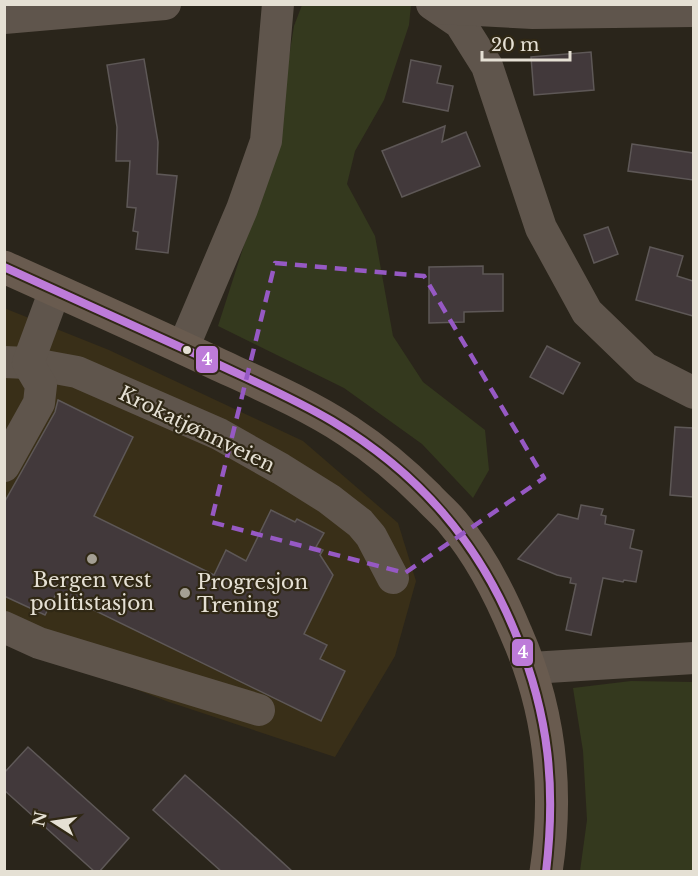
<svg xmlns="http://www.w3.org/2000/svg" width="698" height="876" viewBox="0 0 698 876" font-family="'Libre Baskerville',serif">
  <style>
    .built { fill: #392f18 }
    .green { fill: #34391e }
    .building { fill: #42393b; stroke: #5e5857; stroke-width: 1.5 }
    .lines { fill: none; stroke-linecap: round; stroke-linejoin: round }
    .minor { stroke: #5f554c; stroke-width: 32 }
    .major { stroke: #695b4f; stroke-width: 33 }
    .bus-1-casing { stroke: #302815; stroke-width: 12 }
    .bus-1 { stroke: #bd7bd9; stroke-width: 8 }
    .marked { fill: none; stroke: #9659c4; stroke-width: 4.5; stroke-dasharray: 12 8; stroke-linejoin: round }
    .bus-dot { fill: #e5e0d4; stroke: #302815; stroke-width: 2 }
    .poi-dot { fill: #a49f93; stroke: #302815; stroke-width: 2 }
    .labels { text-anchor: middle; stroke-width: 4.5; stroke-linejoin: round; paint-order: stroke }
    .street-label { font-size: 20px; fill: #e5e0d4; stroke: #302815 }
    .poi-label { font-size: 20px; fill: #e5e0d4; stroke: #302815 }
    .line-badge { stroke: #302815; stroke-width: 2 }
    .badge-label { font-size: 16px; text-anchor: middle; font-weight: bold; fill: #fff }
  </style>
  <rect width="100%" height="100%" fill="#2a251b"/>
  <polygon class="built" points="4,308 109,350 303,441 398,523 416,581 395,656 335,757 169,702 5,639"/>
  <g class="green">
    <polygon points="302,5 411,5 409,25 384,100 355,151 347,184 375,236 393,336 423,382 485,430 489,470 473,498 422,444 344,388 218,326 273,155 294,26"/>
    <polygon points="631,681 693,682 693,871 580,871 587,820 583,751 573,688"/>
  </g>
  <g class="building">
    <polygon points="591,52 594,90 534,95 531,57"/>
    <polygon points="144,59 158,142 157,174 177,176 168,253 136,249 138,232 133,231 136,208 127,207 130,161 116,161 117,127 107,65"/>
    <polygon points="411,60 441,66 437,83 453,86 448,111 403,102"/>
    <polygon points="445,126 442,142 466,132 480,166 402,197 382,151"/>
    <polygon points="632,144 693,153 693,180 628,171"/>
    <polygon points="608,227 618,254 594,263 584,235"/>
    <polygon points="650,247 683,256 677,276 693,281 693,316 636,300"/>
    <polygon points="483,266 483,274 503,274 503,311 464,312 464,322 429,323 429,267"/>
    <polygon points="547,346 580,363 563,394 530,377"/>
    <polygon points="58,400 133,437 94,516 214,575 226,550 246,561 271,510 295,522 297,519 324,533 316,547 323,550 320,555 333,575 304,634 327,645 320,659 345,671 321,721 57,592 45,615 4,596 4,503 55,412"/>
    <polygon points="675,427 693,428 693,497 670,495"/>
    <polygon points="581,505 603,509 601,515 606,516 605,524 634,530 630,548 642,551 636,582 624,580 623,582 603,578 591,635 566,630 576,584 570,583 571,578 557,575 518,559 558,514 578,519"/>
    <polygon points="28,747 129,838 99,872 95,872 4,790 4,773"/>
    <polygon points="185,775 235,819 293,872 222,872 153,810"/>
  </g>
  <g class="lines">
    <g class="minor">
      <polyline points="432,4 460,23 487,66 541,228 587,312 645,368 694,393"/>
      <polyline points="439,8 533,13 694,11"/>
      <polyline points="4,18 165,4"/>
      <polyline points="183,348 242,209 266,141 278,4"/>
      <polyline points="4,362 28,363 77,372 219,434 281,469 329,499 360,523 371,536 393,578"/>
      <polyline points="4,466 39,403 41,385 28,363 55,290"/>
      <polyline points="4,627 39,643 259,710"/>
      <polyline points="531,668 694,658"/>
    </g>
    <path class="major" d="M4,267C75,299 145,330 215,363C258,383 309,405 348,431C377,450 404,473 428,497C436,506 446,514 453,523C480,555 500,594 516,633C550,710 559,788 546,872"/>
    <g class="bus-1-casing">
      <path id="bus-1" d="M4,267C73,298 142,329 211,361C251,380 293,398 332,421C419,473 480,543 517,637C549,716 556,787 546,872"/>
    </g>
    <use href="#bus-1" class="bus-1"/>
  </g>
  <path class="marked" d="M275,263L424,276L544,478L405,573L211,522Z"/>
  <circle class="bus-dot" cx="187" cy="350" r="5"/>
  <g class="poi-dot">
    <circle cx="92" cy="559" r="6"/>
    <circle cx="185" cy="593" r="6"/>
  </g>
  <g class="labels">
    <g class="street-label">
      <text transform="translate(197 429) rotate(26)" y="7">Krokatjønnveien</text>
    </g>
    <g class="poi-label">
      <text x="92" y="587">Bergen vest<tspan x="92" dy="23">politistasjon</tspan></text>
      <text x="197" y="589" text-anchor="start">Progresjon<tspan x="197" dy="23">Trening</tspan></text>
    </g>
  </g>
  <g class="line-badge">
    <rect x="195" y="345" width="24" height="29" rx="6" fill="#bd7bd9"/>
    <rect x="511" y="638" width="23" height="29" rx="6" fill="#bd7bd9"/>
  </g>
  <g class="badge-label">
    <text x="207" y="365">4</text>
    <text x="523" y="658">4</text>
  </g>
  <rect width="698" height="876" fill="none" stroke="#e5e0d4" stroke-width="12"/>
  <g transform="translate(54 822) rotate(282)" stroke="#302815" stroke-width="4.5" paint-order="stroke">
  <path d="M0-4.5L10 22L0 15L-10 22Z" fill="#e5e0d4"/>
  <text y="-9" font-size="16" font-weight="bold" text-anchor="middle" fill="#e5e0d4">N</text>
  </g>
  <path d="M482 51v9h88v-9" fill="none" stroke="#e5e0d4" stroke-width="3"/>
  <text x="491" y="51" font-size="18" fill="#e5e0d4" stroke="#302815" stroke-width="4.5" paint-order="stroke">20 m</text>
</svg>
